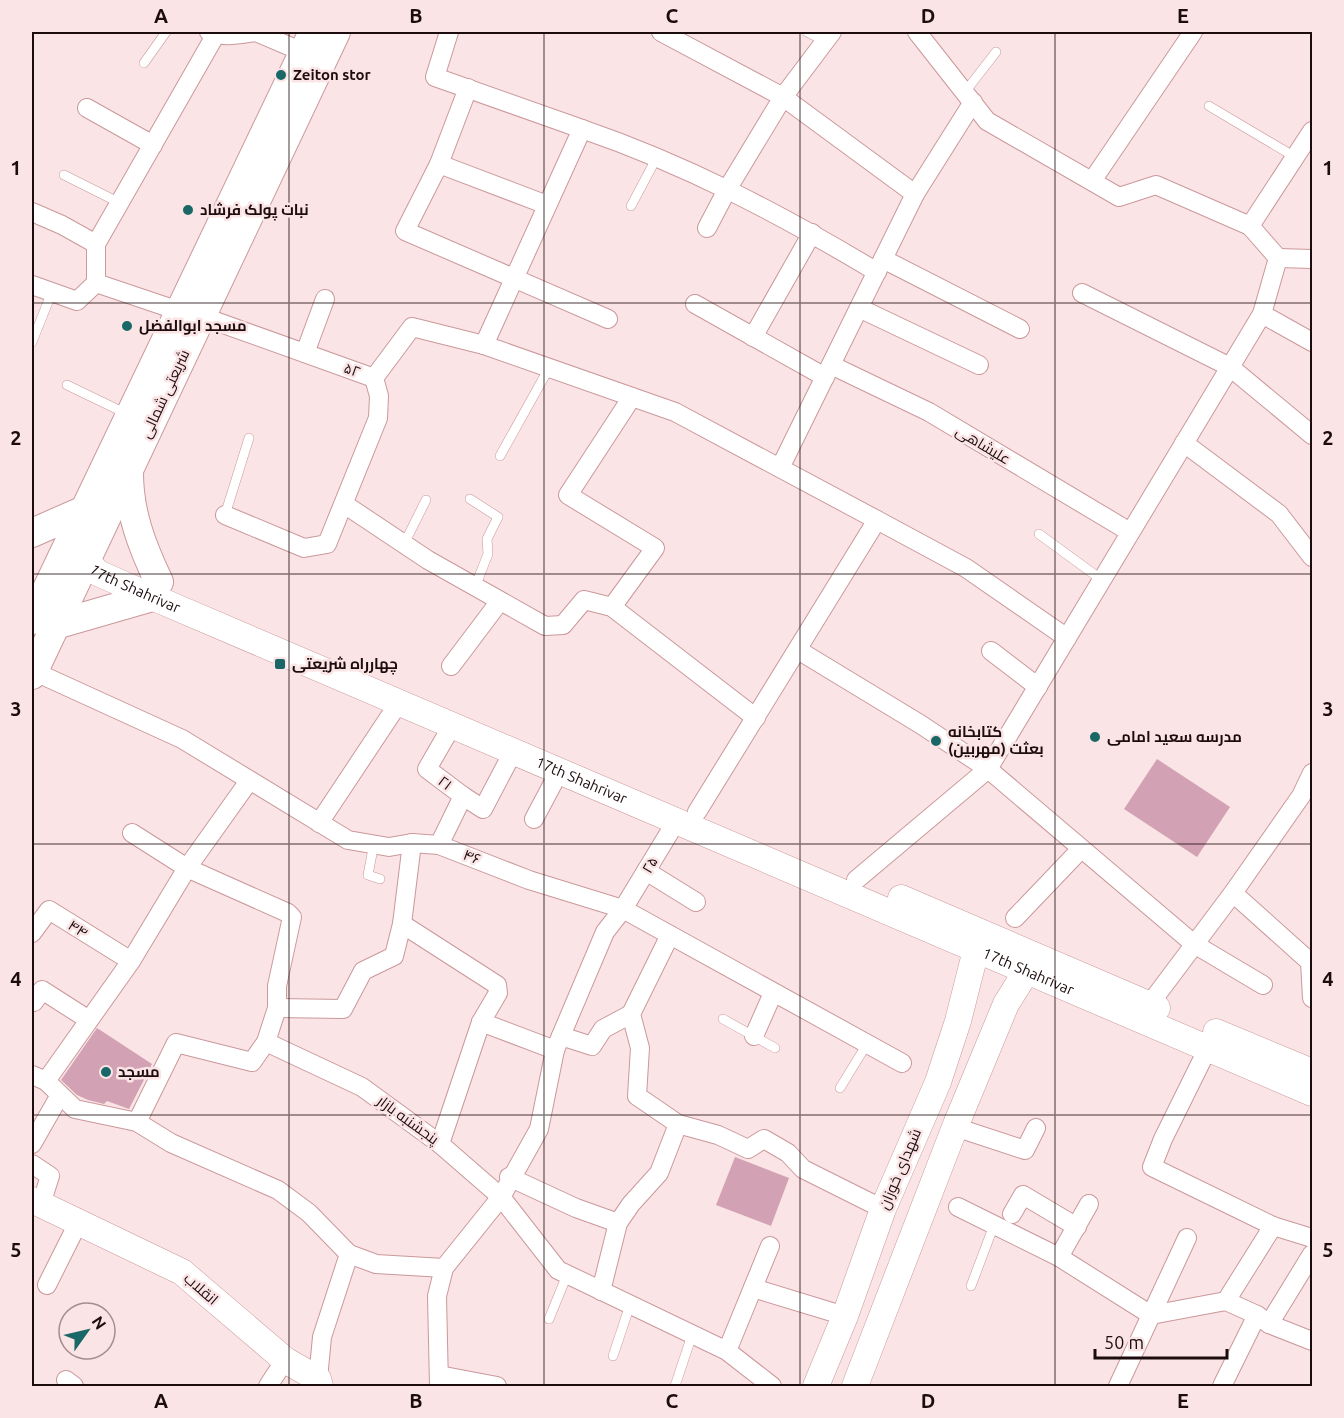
<svg xmlns="http://www.w3.org/2000/svg" width="1344" height="1418" viewBox="0 0 1344 1418" font-family="Ubuntu,Cairo,sans-serif">
  <style>
    .building { fill: #d2a2b4 }
    .lines { fill: none; stroke-linecap: round; stroke-linejoin: round }
    .lane-casing { stroke: #cb989b; stroke-width: 10 }
    .street-casing { stroke: #cb989b; stroke-width: 20 }
    .secondary-casing { stroke: #cb989b; stroke-width: 27 }
    .primary-casing { stroke: #cb989b; stroke-width: 30 }
    .lane { stroke: #fff; stroke-width: 9 }
    .street { stroke: #fff; stroke-width: 18 }
    .secondary { stroke: #fff; stroke-width: 26 }
    .primary { stroke: #fff; stroke-width: 28 }
    .grid { fill: none; stroke: #1d0c0d; stroke-width: 1.5; stroke-opacity: 0.55 }
    .poi-dot { fill: #196766; stroke: #fae4e5; stroke-width: 2 }
    .labels { text-anchor: middle; stroke-width: 5; stroke-linejoin: round; paint-order: stroke }
    .poi-label { font-size: 15px; font-weight: bold; fill: #1d0c0d; stroke: #fae4e5; text-anchor: start }
    .street-label { font-size: 15px; fill: #1d0c0d; stroke: #fae4e5 }
    .neatline { fill: none; stroke: #1d0c0d; stroke-width: 2 }
    .grid-label { font-size: 20px; text-anchor: middle; font-weight: bold; fill: #1d0c0d }
  </style>
  <rect width="100%" height="100%" fill="#fae4e5"/>
  <g class="building">
    <polygon points="1157,759 1230,807 1197,857 1124,809"/>
    <polygon points="97,1028 152,1064 129,1109 107,1101 104,1104 88,1100 77,1095 61,1080"/>
    <polygon points="735,1157 789,1178 771,1226 716,1205"/>
  </g>
  <g class="lines">
    <g class="lane-casing">
      <g id="lane">
        <polyline points="807,32 825,41"/>
        <polyline points="144,63 166,32"/>
        <polyline points="965,92 996,52"/>
        <polyline points="1209,106 1295,157"/>
        <polyline points="64,175 120,203"/>
        <polyline points="631,206 657,157"/>
        <polyline points="32,342 52,292"/>
        <polyline points="67,385 127,414"/>
        <polyline points="500,456 549,368"/>
        <polyline points="470,499 498,517 487,539 488,554 475,587"/>
        <polyline points="225,515 249,438"/>
        <polyline points="1039,534 1102,580"/>
        <polyline points="404,544 426,500"/>
        <polyline points="374,843 368,875 380,879"/>
        <polyline points="723,1019 775,1048"/>
        <polyline points="840,1088 867,1044"/>
        <polyline points="971,1286 994,1225"/>
        <polyline points="549,1319 567,1275"/>
        <polyline points="613,1356 630,1305"/>
        <polyline points="675,1386 692,1335"/>
      </g>
    </g>
    <g class="street-casing">
      <g id="street">
        <path d="M209,32C224,38 240,34 255,32"/>
        <polyline points="256,32 303,52"/>
        <polyline points="449,32 435,77 582,129 484,345 675,412 877,520 697,812"/>
        <polyline points="661,32 783,97 832,32"/>
        <polyline points="917,32 987,121 1119,197 1156,185 1250,226"/>
        <polyline points="87,108 153,145"/>
        <path d="M582,129C687,165 782,215 877,272"/>
        <polyline points="439,164 468,88"/>
        <polyline points="1092,181 1193,32"/>
        <polyline points="547,205 439,164 405,231 608,319"/>
        <polyline points="32,212 62,225 96,244 96,283 179,311"/>
        <polyline points="707,228 728,188 783,97 915,194"/>
        <polyline points="96,244 216,34"/>
        <polyline points="1278,258 1312,259"/>
        <polyline points="883,259 1020,329"/>
        <polyline points="32,285 77,301 96,283"/>
        <polyline points="1082,293 1230,367 1312,435"/>
        <polyline points="695,304 825,377"/>
        <polyline points="859,308 979,365"/>
        <polyline points="1262,314 1312,342"/>
        <polyline points="201,316 374,378 412,327 484,345"/>
        <polyline points="753,337 812,233"/>
        <polyline points="305,353 325,299"/>
        <polyline points="831,365 929,412 1130,532"/>
        <polyline points="1184,443 1279,514 1312,557"/>
        <polyline points="780,468 915,194 973,102"/>
        <polyline points="344,504 428,560 545,626 563,625 584,600 612,607 756,718"/>
        <polyline points="225,515 304,548 327,544 378,418 379,396 374,378"/>
        <polyline points="877,520 966,568 1067,638"/>
        <polyline points="612,607 655,548 568,495 632,397"/>
        <polyline points="798,650 920,724 988,769 1194,944 1263,985"/>
        <polyline points="991,651 1038,687"/>
        <polyline points="451,666 500,601"/>
        <polyline points="33,671 182,739 348,840 389,847 412,843 439,845 529,880 623,909 902,1063"/>
        <polyline points="463,796 483,809 514,750"/>
        <polyline points="534,819 560,770"/>
        <polyline points="319,823 400,701"/>
        <polyline points="132,833 187,868 288,913 292,917 277,986 277,1008 266,1042"/>
        <polyline points="439,845 463,796 427,769 453,724"/>
        <polyline points="646,871 696,902"/>
        <polyline points="856,880 988,769 1262,314 1278,258 1250,226 1312,131"/>
        <polyline points="1233,893 1310,962 1312,998"/>
        <polyline points="1015,918 1081,849"/>
        <polyline points="402,924 497,985 498,993 481,1022 440,1144"/>
        <polyline points="32,933 49,910 131,961"/>
        <polyline points="670,935 631,1014 640,1048 637,1096 678,1124 718,1135 748,1149 764,1139 788,1153 803,1169 883,1209"/>
        <polyline points="34,1002 42,990 89,1020"/>
        <polyline points="1149,1005 1233,893 1301,796 1312,773"/>
        <polyline points="277,1008 343,1009 363,971 394,956 402,924 412,843"/>
        <polyline points="481,1022 555,1050"/>
        <polyline points="561,1036 592,1046 603,1029 631,1014"/>
        <polyline points="754,1036 773,993"/>
        <polyline points="1208,1048 1163,1139 1152,1167 1273,1226 1312,1238"/>
        <polyline points="32,1075 46,1081 131,961 187,868 249,781"/>
        <polyline points="46,1081 75,1109 137,1122 176,1043 252,1062 266,1042 362,1087 440,1144 501,1197 558,1270 727,1351 772,1386"/>
        <polyline points="137,1122 171,1143 278,1190 309,1213 349,1254 376,1264 444,1268"/>
        <polyline points="955,1127 1025,1150 1036,1128"/>
        <polyline points="32,1144 60,1095"/>
        <polyline points="32,1164 50,1176 41,1204"/>
        <polyline points="509,1177 576,1208 618,1223"/>
        <polyline points="958,1207 1059,1257 1151,1315 1226,1301 1257,1315 1269,1324 1312,1341"/>
        <polyline points="1012,1214 1023,1195 1077,1227"/>
        <polyline points="1059,1257 1089,1204"/>
        <polyline points="47,1285 79,1221"/>
        <polyline points="753,1288 845,1316"/>
        <polyline points="601,1291 618,1223 631,1204 659,1173 678,1124"/>
        <polyline points="1226,1301 1273,1226"/>
        <polyline points="1269,1324 1312,1254"/>
        <polyline points="727,1351 770,1246"/>
        <polyline points="439,1375 497,1386"/>
        <polyline points="318,1379 322,1337 349,1254"/>
        <polyline points="66,1380 74,1386"/>
        <polyline points="268,1386 285,1360"/>
        <polyline points="439,1386 437,1296 444,1268 501,1197 539,1129 555,1050 605,932 623,909 677,820"/>
        <polyline points="1118,1386 1187,1238"/>
        <polyline points="1222,1386 1257,1315"/>
      </g>
    </g>
    <g class="secondary-casing">
      <g id="secondary">
        <path id="s1" d="M86,561L98,573L152,597L1312,1093"/>
        <polyline points="901,898 1157,1008"/>
        <polyline points="1216,1032 1312,1072"/>
        <polyline points="32,1200 182,1272 285,1360 318,1379 320,1386"/>
        <polyline points="816,1386 845,1316 883,1209 938,1082 958,1021 976,950"/>
        <polyline points="855,1386 955,1127 1006,1004 1026,972"/>
      </g>
    </g>
    <g class="primary-casing">
      <g id="primary">
        <path d="M129,473C129,513 142,546 159,582"/>
        <polyline points="32,533 82,511"/>
        <polyline points="32,620 313,32"/>
        <polyline points="55,625 152,597"/>
        <polyline points="32,675 336,32"/>
      </g>
    </g>
    <use href="#lane" class="lane"/>
    <use href="#street" class="street"/>
    <use href="#secondary" class="secondary"/>
    <use href="#primary" class="primary"/>
  </g>
  <path class="grid" d="M289,32V1386M544,32V1386M800,32V1386M1055,32V1386M32,303H1312M32,574H1312M32,844H1312M32,1115H1312"/>
  <g class="poi-dot">
    <circle cx="281" cy="75" r="6"/>
    <circle cx="188" cy="210" r="6"/>
    <circle cx="127" cy="326" r="6"/>
    <rect x="274" y="658" width="12" height="12" rx="3"/>
    <circle cx="1095" cy="737" r="6"/>
    <circle cx="936" cy="741" r="6"/>
    <circle cx="106" cy="1072" r="6"/>
  </g>
  <g class="labels">
    <g class="poi-label">
      <text x="293" y="80">Zeiton stor</text>
      <text x="200" y="215">نبات پولک فرشاد</text>
      <text x="139" y="331">مسجد ابوالفضل</text>
      <text x="292" y="669">چهارراه شریعتی</text>
      <text x="948" y="737">کتابخانه<tspan x="948" dy="17">بعثت (مهربین)</tspan></text>
      <text x="1107" y="742">مدرسه سعید امامی</text>
      <text x="118" y="1077">مسجد</text>
    </g>
    <g class="street-label">
      <text transform="translate(352 370) rotate(20)" y="5">۵۲</text>
      <text transform="translate(165 394) rotate(-65)" y="5">شریعتی شمالی</text>
      <text transform="translate(983 445) rotate(31)" y="5">علیشاهی</text>
      <text dy="5" stroke="none"><textPath href="#s1" startOffset="57">17th Shahrivar</textPath></text>
      <text dy="5" stroke="none"><textPath href="#s1" startOffset="543">17th Shahrivar</textPath></text>
      <text transform="translate(445 783) rotate(37)" y="5">۲۱</text>
      <text transform="translate(472 857) rotate(20)" y="5">۴۶</text>
      <text transform="translate(650 865) rotate(-59)" y="5">۲۵</text>
      <text transform="translate(78 929) rotate(32)" y="5">۴۴</text>
      <text dy="5" stroke="none"><textPath href="#s1" startOffset="1029">17th Shahrivar</textPath></text>
      <text transform="translate(408 1120) rotate(36)" y="5">پنجشنبه بازار</text>
      <text transform="translate(900 1169) rotate(-67)" y="5">شهدای خوزان</text>
      <text transform="translate(201 1289) rotate(41)" y="5">انقلاب</text>
    </g>
  </g>
  <rect width="1344" height="1418" fill="none" stroke="#fae4e5" stroke-width="66"/>
  <g transform="translate(87 1331) rotate(56)"><circle r="28" fill="#fae4e5" stroke="#a28e8f" stroke-width="1.5"/>
  <path d="M0-4.5L10 22L0 15L-10 22Z" fill="#196766"/>
  <text y="-9" font-size="16" font-weight="bold" text-anchor="middle" fill="#1d0c0d">N</text>
  </g>
  <path d="M1095 1349v9h132v-9" fill="none" stroke="#1d0c0d" stroke-width="3"/>
  <text x="1104" y="1349" font-size="18" fill="#1d0c0d" stroke="#fae4e5" stroke-width="4.5" paint-order="stroke">50 m</text>
  <rect x="33" y="33" width="1278" height="1352" class="neatline"/>
  <g class="grid-label">
    <text x="161" y="23">A</text>
    <text x="416" y="23">B</text>
    <text x="672" y="23">C</text>
    <text x="928" y="23">D</text>
    <text x="1183" y="23">E</text>
    <text x="16" y="175">1</text>
    <text x="1328" y="175">1</text>
    <text x="16" y="445">2</text>
    <text x="1328" y="445">2</text>
    <text x="16" y="716">3</text>
    <text x="1328" y="716">3</text>
    <text x="16" y="986">4</text>
    <text x="1328" y="986">4</text>
    <text x="16" y="1257">5</text>
    <text x="1328" y="1257">5</text>
    <text x="161" y="1408">A</text>
    <text x="416" y="1408">B</text>
    <text x="672" y="1408">C</text>
    <text x="928" y="1408">D</text>
    <text x="1183" y="1408">E</text>
  </g>
</svg>
